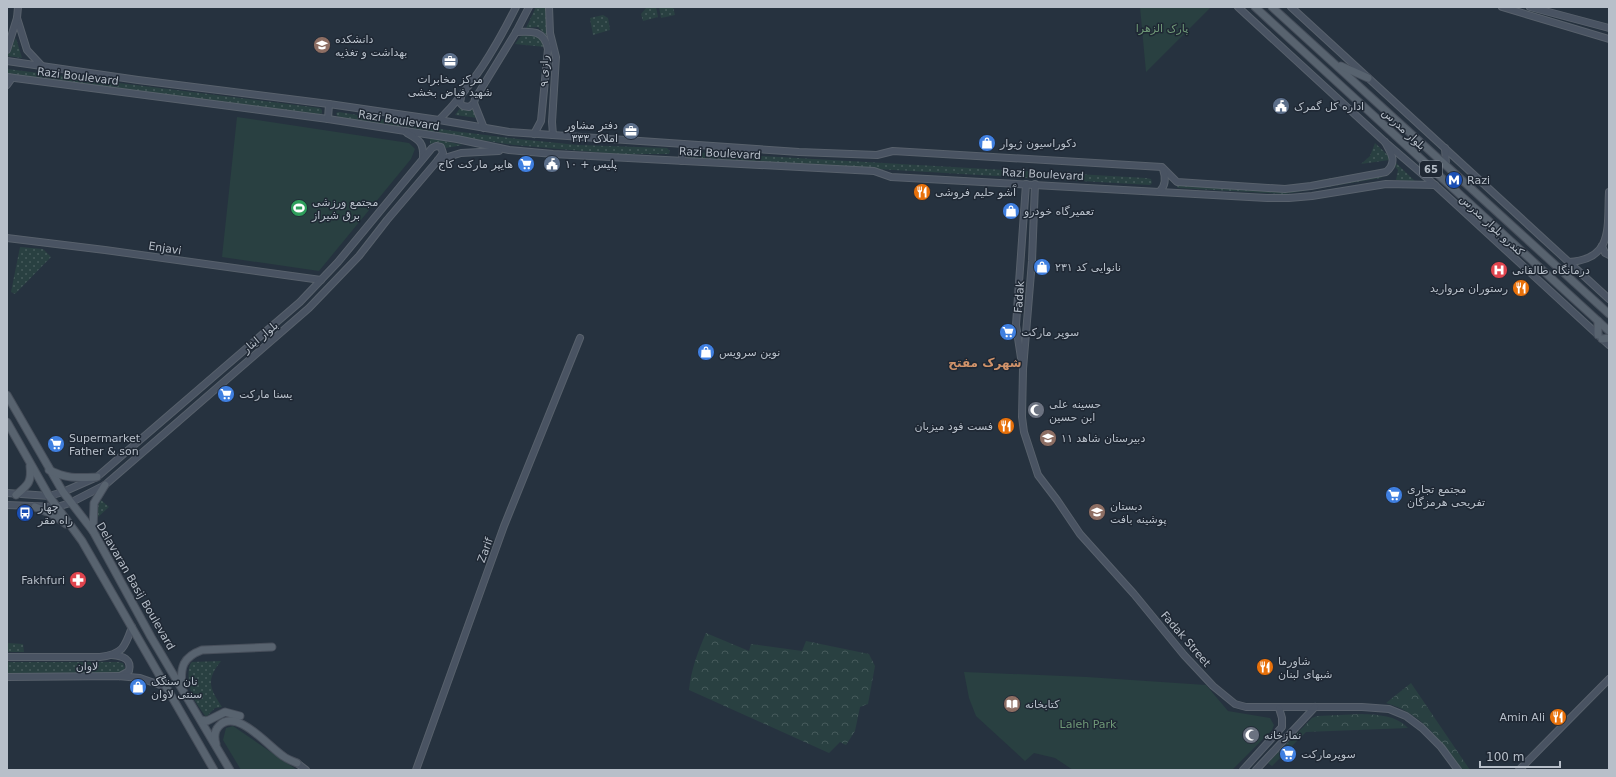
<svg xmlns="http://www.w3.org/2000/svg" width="1616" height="777" viewBox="0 0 1616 777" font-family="'DejaVu Sans','Noto Sans Arabic',sans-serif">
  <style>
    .grass { fill: url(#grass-dots) }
    .forest { fill: url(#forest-crowns) }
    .green { fill: #294041 }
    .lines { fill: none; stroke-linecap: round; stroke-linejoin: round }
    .secondary-casing { stroke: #58616c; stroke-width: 8 }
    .primary-casing { stroke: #474f5b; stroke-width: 9 }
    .secondary { stroke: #495362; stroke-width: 6 }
    .primary { stroke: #58636f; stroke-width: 7 }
    .labels { text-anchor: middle; stroke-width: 3; stroke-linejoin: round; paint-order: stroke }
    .shield { fill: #1f2834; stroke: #89929c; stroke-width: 1 }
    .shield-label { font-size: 10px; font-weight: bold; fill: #b7bfc9 }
    .park-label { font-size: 11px; fill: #6f9977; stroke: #1f2834 }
    .poi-label { font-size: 11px; fill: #b7bfc9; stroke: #1f2834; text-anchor: start }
    .street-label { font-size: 11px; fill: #b7bfc9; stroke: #1f2834 }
    .neighbourhood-label { font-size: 12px; font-weight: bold; fill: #d1936a; stroke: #1f2834 }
  </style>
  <defs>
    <pattern id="grass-dots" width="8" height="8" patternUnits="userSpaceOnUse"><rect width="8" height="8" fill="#294041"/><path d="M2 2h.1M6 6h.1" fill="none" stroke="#465a5b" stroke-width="1.8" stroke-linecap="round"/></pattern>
    <pattern id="forest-crowns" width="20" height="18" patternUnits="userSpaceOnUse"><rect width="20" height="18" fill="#294041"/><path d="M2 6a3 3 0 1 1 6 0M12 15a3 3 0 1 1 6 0" fill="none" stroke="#465a5b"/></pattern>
  </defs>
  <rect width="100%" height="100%" fill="#26323f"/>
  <g class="grass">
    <polygon points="536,7 547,7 549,38 538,27 526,28"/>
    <polygon points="647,7 656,7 658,17 643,21 641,14"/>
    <polygon points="659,7 673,7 675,15 661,18"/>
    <polygon points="603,15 608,18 610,30 593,35 590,18"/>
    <path d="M528,33C538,34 541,38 545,47L515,44L520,37Z"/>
    <polygon points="16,38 22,58 7,56"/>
    <polygon points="7,69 320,108 322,110 322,113 318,115 7,74"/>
    <polygon points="461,107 470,110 474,109 478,118 455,115"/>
    <polygon points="339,112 453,131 518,139 578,145 667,148 670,151 669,154 616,154 514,145 338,118 336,113"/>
    <polygon points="430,138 463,145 446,148 443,144 437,142 430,144"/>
    <polygon points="1375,143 1417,183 1396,180 1398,170 1389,160 1361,164 1370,156"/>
    <polygon points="691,152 1146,178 1151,179 1152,183 1150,185 687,158 687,154"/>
    <polygon points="1381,170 1383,172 1384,175 1381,178 1285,194 1178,188 1176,185 1283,189 1304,185 1320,180"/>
    <polygon points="20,247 43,249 51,257 15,294 11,292"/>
    <polygon points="101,500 109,507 97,518 96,517 97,508"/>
    <polygon points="7,643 23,644 24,652 7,652"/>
    <path d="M221,661C206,680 209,687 222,707L215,708L206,717C201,710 195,702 192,695C189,687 186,667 192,662Z"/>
    <polygon points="7,662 118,662 123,663 125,668 123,672 118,674 7,675"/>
  </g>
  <g class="forest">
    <path d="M706,633L749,651L751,644L802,651L806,641L869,654L875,666L868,704L860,707L855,731L846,745L840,742L829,753L689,690C691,670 698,651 706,633Z"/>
    <path d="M1411,683L1470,770H1461C1441,741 1422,713 1386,703Z"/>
    <path d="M1362,714C1378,715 1396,715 1408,728L1306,732L1272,766L1268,763L1312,718L1317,716Z"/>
  </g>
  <g class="green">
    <polygon points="1140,7 1211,7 1146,72"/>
    <polygon points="237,117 409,143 415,149 411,159 319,271 222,257"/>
    <polygon points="964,672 1087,677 1206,685 1228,711 1270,718 1274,725 1272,730 1232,770 1073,770 1055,758 1034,753 1025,761 976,716 969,698"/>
    <polygon points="233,726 297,770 241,770 223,740 226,728"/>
  </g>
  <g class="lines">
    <g class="secondary-casing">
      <g id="secondary">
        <polyline points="549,7 550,33 556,57 552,122 553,135"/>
        <polyline points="1238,7 1385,142 1435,185 1609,345"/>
        <polyline points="1291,7 1609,299"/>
        <polyline points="1502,7 1609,39"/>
        <polyline points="1530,7 1609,28"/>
        <polyline points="17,18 27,50 41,65"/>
        <path d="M516,32C532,31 544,30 548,49L541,121L534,134"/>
        <polyline points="7,50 17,18 18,7"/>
        <path d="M7,61L138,80L329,104L439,120L509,132L799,152L877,155L893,151L1162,167L1177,182L1285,189L1311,186L1386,172C1398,162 1391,153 1385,142"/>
        <polyline points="7,77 328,119 457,139 509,150 553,154 874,171 891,177 1267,198 1289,198 1312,196 1386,184 1435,185"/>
        <polyline points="7,85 12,78"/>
        <polyline points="461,97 460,103 463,106 469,107 474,103"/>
        <polyline points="328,119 329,104"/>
        <path d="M439,120C472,87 495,49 516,7"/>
        <polyline points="484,128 474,103 475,99 516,32 529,7"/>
        <path d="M407,133C419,140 424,142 423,158"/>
        <polyline points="1445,148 1446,165"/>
        <polyline points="438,160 461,153 499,151"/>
        <polyline points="682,161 683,144"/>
        <polyline points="1035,184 1032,261 1023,369 1022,417 1024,432 1038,475 1057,500 1080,534 1134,594 1184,655 1213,686 1235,704 1246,707 1362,707 1389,709 1406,716 1422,728 1441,747 1458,770"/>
        <path d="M1160,191C1166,185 1166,178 1163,169"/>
        <polyline points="7,238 105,250 321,280"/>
        <polyline points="1602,246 1605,253 1609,255"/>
        <path d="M1569,262C1614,259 1607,227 1609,192"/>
        <polyline points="1021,358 1016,325 1026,184"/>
        <polyline points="7,493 49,496 63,492 97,477 300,302 338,262 432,148 436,146 441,147 443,153 438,160 387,220 359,256 309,308 105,485 70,503 57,507 7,505"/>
        <path d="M112,655C123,656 132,659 129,671L120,676"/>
        <path d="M7,657H100C123,654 125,647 132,627"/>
        <polyline points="7,677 118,676 140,678 166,687"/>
        <polyline points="297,763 306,770"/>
        <polyline points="416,770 504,526 580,338"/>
        <polyline points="1243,770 1282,727 1282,718 1279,708"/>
        <polyline points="1256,770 1315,707"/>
        <polyline points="1519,770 1609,679"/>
      </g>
    </g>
    <g class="primary-casing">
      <g id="primary">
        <polyline points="1255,7 1609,331"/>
        <polyline points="1272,7 1609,314"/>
        <polyline points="1341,66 1368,78"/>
        <polyline points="1598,321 1598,335"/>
        <polyline points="1602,339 1609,338"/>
        <polyline points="7,395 63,492 93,531 151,637 230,770"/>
        <polyline points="7,422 49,496 82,541 214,770"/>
        <path d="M49,470C67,479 77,478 97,477"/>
        <path d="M16,495C28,485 32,482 30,466"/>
        <polyline points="35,507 52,514 66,524"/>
        <polyline points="93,531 94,503 105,485"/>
        <path d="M182,686C180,667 183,657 202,650L272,647"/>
        <polyline points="201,720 207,721 225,712 240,716"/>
        <path d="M216,744C214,737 214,731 219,726C236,707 268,746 283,756C287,759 292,761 297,763"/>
      </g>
    </g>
    <use href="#secondary" class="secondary"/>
    <use href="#primary" class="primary"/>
  </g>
  <defs>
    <g id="university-disc" transform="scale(0.9)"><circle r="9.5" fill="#8d6e63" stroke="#1f2834"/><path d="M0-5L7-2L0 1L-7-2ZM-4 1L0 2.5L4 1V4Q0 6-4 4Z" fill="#fff"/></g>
    <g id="office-disc" transform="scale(0.9)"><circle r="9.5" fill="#5c6f8a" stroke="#1f2834"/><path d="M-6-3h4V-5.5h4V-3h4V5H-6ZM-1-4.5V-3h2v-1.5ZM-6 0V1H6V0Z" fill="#fff"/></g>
    <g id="civic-disc" transform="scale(0.9)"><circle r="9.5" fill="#5c6f8a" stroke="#1f2834"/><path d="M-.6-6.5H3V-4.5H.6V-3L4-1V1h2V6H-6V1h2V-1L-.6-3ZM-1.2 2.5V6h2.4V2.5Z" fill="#fff"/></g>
    <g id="shop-disc" transform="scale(0.9)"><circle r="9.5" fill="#3f7fe0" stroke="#1f2834"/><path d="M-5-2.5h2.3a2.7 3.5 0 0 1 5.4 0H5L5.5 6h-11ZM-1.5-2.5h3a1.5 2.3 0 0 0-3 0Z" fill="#fff"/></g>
    <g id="supermarket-disc" transform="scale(0.9)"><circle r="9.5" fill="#3f7fe0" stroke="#1f2834"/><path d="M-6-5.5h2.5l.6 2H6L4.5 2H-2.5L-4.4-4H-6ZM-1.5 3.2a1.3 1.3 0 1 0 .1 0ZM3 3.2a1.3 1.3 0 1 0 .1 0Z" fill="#fff"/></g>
    <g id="metro-disc" transform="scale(0.9)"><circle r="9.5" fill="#1a4fb4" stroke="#1f2834"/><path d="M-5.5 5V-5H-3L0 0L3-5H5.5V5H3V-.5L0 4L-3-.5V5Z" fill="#fff"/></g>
    <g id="restaurant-disc" transform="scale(0.9)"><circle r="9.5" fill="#e8710a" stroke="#1f2834"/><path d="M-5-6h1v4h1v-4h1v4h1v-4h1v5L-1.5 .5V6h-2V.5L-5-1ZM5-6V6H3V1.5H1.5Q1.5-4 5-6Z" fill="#fff"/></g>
    <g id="stadium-disc" transform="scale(0.9)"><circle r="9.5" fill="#2e9e5b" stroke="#1f2834"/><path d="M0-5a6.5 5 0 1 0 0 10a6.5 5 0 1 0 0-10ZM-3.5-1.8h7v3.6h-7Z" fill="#fff"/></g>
    <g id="hospital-disc" transform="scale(0.9)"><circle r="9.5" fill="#e0444e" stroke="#1f2834"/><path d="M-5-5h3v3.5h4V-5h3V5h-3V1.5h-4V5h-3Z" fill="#fff"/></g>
    <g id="mosque-disc" transform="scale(0.9)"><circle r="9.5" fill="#6b7280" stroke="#1f2834"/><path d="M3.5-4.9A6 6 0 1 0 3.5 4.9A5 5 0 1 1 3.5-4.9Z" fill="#fff"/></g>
    <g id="school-disc" transform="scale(0.9)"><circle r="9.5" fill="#8d6e63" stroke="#1f2834"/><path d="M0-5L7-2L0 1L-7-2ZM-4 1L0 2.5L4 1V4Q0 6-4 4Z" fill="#fff"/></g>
    <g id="bus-disc" transform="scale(0.9)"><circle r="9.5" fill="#1a4fb4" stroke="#1f2834"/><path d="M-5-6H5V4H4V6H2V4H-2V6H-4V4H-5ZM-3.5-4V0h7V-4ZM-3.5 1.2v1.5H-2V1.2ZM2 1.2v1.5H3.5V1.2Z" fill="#fff"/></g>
    <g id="pharmacy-disc" transform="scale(0.9)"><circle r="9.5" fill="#e0444e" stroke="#1f2834"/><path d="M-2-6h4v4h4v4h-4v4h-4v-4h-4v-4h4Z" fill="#fff"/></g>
    <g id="library-disc" transform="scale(0.9)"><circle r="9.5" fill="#8d6e63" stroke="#1f2834"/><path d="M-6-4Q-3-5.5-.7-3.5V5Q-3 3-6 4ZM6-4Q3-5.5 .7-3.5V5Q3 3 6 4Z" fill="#fff"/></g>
  </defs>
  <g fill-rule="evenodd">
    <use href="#university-disc" x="322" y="45"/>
    <use href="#office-disc" x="450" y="61"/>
    <use href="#civic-disc" x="1281" y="106"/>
    <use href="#office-disc" x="631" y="131"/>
    <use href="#shop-disc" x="987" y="143"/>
    <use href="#supermarket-disc" x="526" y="164"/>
    <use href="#civic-disc" x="552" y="164"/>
    <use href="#metro-disc" x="1454" y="180"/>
    <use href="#restaurant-disc" x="922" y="192"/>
    <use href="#stadium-disc" x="299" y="208"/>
    <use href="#shop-disc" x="1011" y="211"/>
    <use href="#shop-disc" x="1042" y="267"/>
    <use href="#hospital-disc" x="1499" y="270"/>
    <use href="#restaurant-disc" x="1521" y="288"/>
    <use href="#supermarket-disc" x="1008" y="332"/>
    <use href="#shop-disc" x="706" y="352"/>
    <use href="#supermarket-disc" x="226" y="394"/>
    <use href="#mosque-disc" x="1036" y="410"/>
    <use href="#restaurant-disc" x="1006" y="426"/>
    <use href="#school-disc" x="1048" y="438"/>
    <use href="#supermarket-disc" x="56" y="444"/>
    <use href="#supermarket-disc" x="1394" y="495"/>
    <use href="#school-disc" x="1097" y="512"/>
    <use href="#bus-disc" x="25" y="513"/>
    <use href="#pharmacy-disc" x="78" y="580"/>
    <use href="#restaurant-disc" x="1265" y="667"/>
    <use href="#shop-disc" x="138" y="687"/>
    <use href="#library-disc" x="1012" y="704"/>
    <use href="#restaurant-disc" x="1558" y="717"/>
    <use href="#mosque-disc" x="1251" y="735"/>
    <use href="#supermarket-disc" x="1288" y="754"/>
  </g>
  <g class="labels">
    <rect class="shield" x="1420" y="161" width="22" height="16" rx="3"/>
    <g class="shield-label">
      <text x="1431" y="173">65</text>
    </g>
    <g class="park-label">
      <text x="1162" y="32">پارک الزهرا</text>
      <text x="1088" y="728">Laleh Park</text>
    </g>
    <g class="poi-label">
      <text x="335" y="43">دانشکده<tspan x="335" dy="13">بهداشت و تغذیه</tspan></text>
      <text x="450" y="83" text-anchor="middle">مرکز مخابرات<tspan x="450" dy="13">شهید فیاض بخشی</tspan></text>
      <text x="1294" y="110">اداره کل گمرک</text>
      <text x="618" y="129" text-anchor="end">دفتر مشاور<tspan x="618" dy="13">املاک ۳۳۳</tspan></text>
      <text x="1000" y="147">دکوراسیون ژیوار</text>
      <text x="513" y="168" text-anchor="end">هایپر مارکت کاج</text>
      <text x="565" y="168">پلیس + ۱۰</text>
      <text x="1467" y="184">Razi</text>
      <text x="935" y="196">آَشو حلیم فروشی</text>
      <text x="312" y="206">مجتمع ورزشی<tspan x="312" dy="13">برق شیراز</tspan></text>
      <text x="1024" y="215">تعمیرگاه خودرو</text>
      <text x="1055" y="271">نانوایی کد ۲۳۱</text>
      <text x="1512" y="274">درمانگاه طالقانی</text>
      <text x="1508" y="292" text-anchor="end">رستوران مروارید</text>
      <text x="1021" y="336">سوپر مارکت</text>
      <text x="719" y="356">نوین سرویس</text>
      <text x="239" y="398">یسنا مارکت</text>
      <text x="1049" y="408">حسینه علی<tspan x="1049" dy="13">ابن حسین</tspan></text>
      <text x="993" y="430" text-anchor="end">فست فود میزبان</text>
      <text x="69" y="442">Supermarket<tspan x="69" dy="13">Father &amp; son</tspan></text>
      <text x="1061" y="442">دبیرستان شاهد ۱۱</text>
      <text x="1407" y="493">مجتمع تجاری<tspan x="1407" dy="13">تفریحی هرمزگان</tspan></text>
      <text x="1110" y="510">دبستان<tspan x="1110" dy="13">پوشینه بافت</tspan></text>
      <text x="38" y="511">چهار<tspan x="38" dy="13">راه مقر‍</tspan></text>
      <text x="65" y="584" text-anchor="end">Fakhfuri</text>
      <text x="1278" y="665">شاورما<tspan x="1278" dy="13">شبهای لبنان</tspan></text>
      <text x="151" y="685">نان سنگک<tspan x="151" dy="13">سنتی لاوان</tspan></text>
      <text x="1025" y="708">کتابخانه</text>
      <text x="1545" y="721" text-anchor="end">Amin Ali</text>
      <text x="1264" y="739">نمازخانه</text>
      <text x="1301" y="758">سوپرمارکت</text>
    </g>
    <g class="street-label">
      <text transform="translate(544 71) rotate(-90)" y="4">رازی ۹</text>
      <text transform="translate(78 76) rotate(7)" y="4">Razi Boulevard</text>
      <text transform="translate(399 120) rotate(9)" y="4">Razi Boulevard</text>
      <text transform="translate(1404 129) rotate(43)" y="4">بلوار مدرس</text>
      <text transform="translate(720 153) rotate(3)" y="4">Razi Boulevard</text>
      <text transform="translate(1043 174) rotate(3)" y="4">Razi Boulevard</text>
      <text transform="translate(1492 225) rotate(43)" y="4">کندرو بلوار مدرس</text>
      <text transform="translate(165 248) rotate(9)" y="4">Enjavi</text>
      <text transform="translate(1019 297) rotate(-86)" y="4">Fadak</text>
      <text transform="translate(260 337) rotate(-40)" y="4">بلوار ایثار</text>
      <text transform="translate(485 550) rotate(-70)" y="4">Zarif</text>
      <text transform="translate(136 586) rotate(60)" y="4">Delavaran Basij Boulevard</text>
      <text transform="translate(1186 639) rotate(49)" y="4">Fadak Street</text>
      <text x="87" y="670">لاوان</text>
    </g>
    <g class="neighbourhood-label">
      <text x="985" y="367">شهرک مفتح</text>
    </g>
  </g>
  <rect width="1616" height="777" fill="none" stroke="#b7bfc9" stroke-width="16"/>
  <path d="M1480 761v6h80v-6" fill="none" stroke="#b7bfc9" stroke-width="2"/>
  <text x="1486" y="761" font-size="12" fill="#b7bfc9" stroke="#1f2834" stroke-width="3" paint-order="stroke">100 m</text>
</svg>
